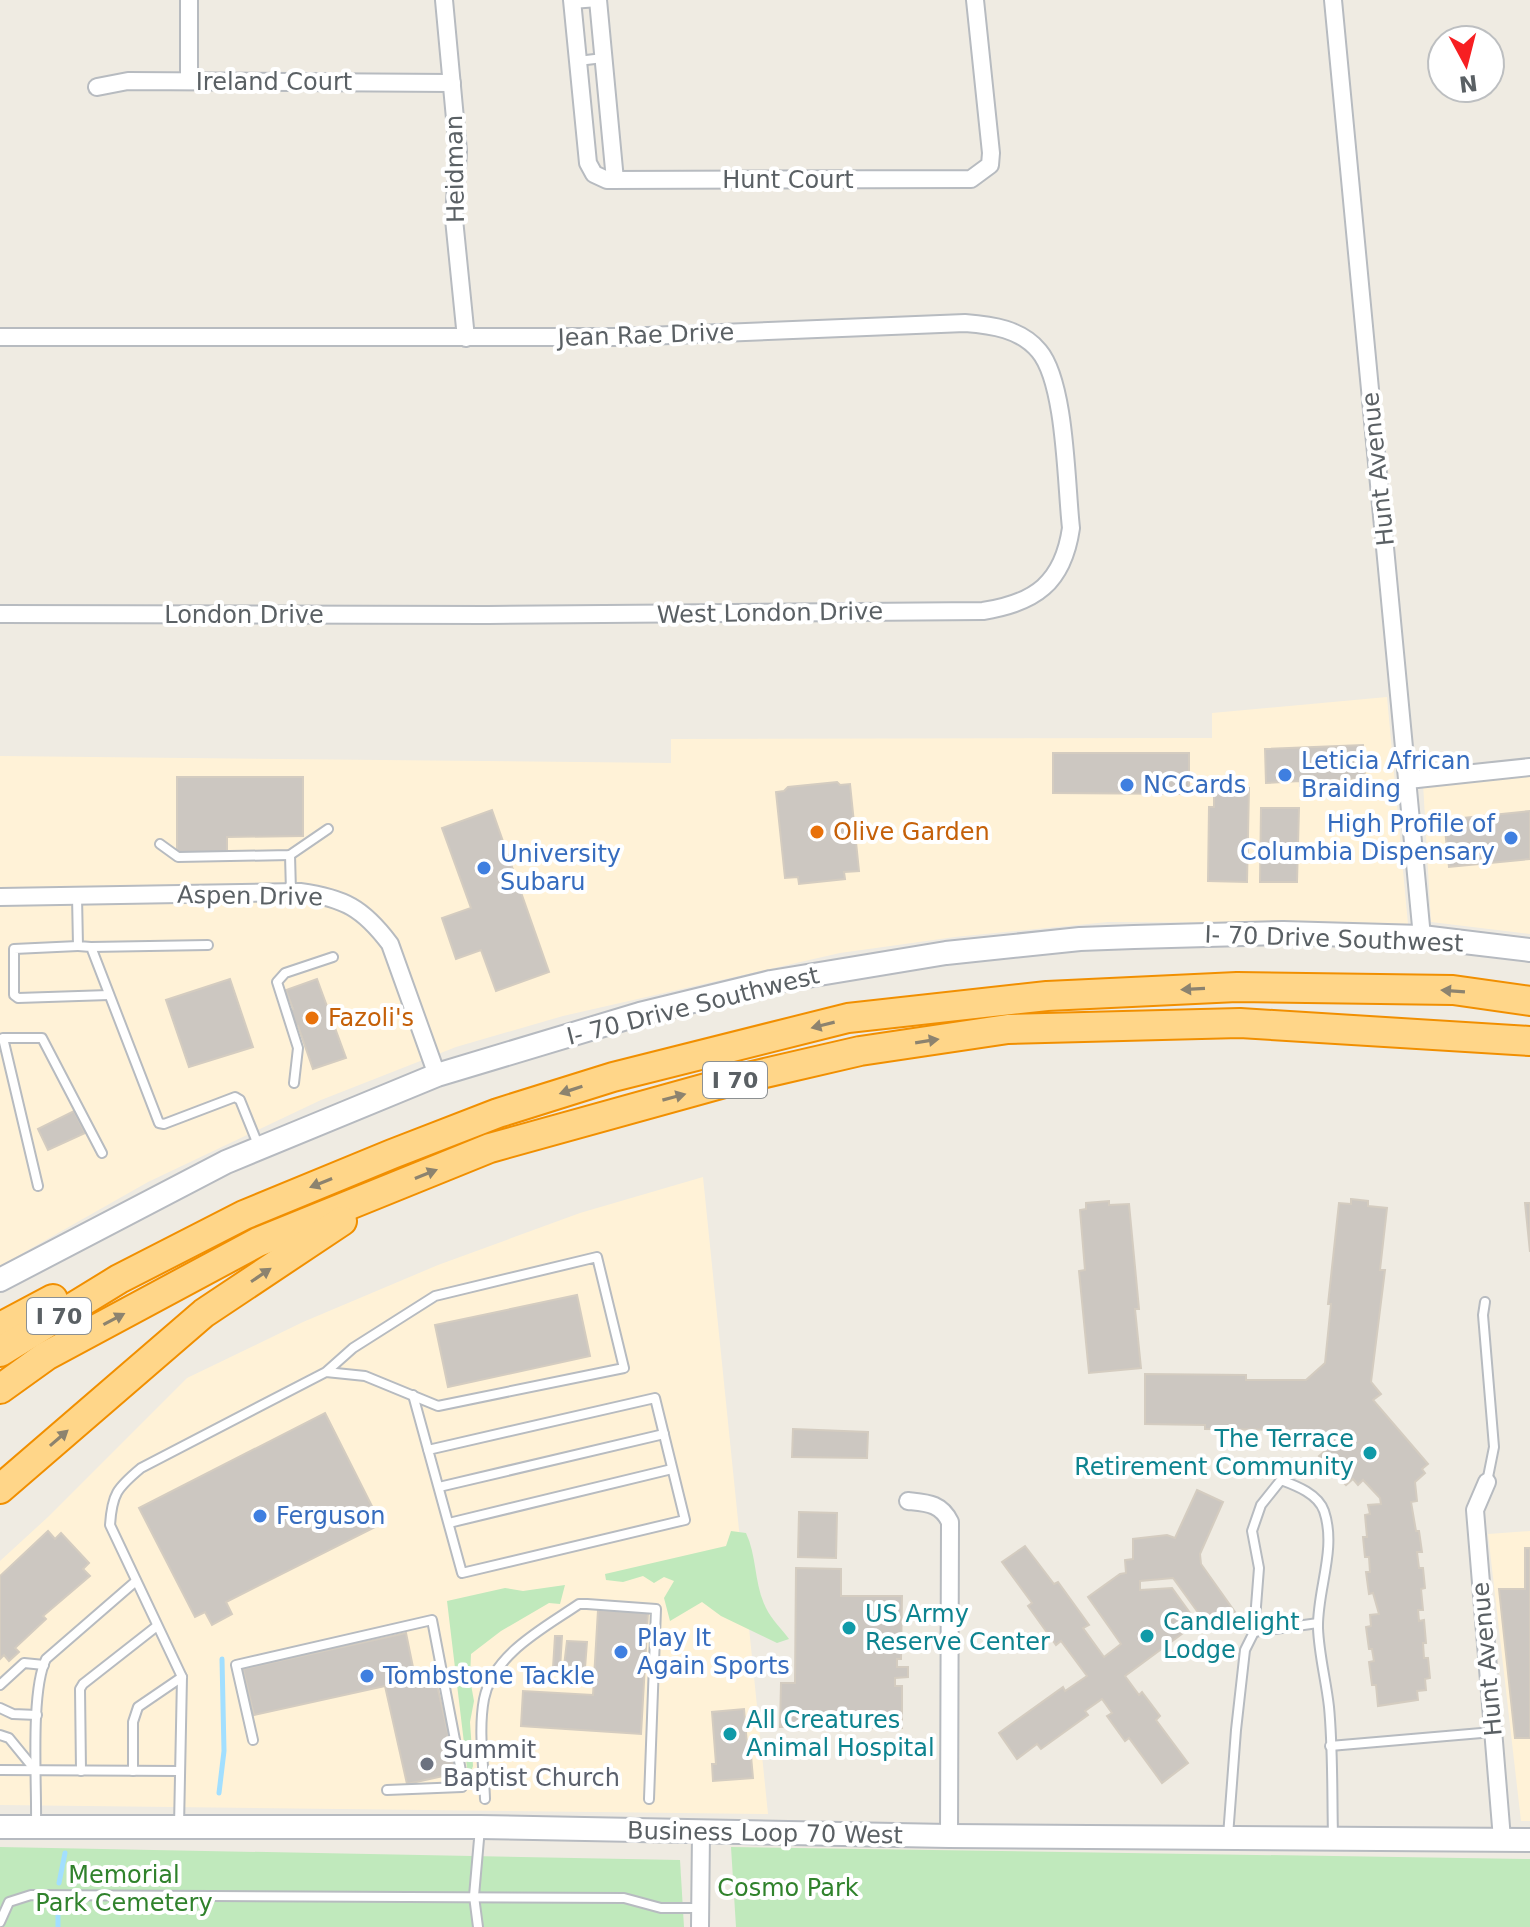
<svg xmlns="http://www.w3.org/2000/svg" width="1530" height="1927" viewBox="0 0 1530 1927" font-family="'DejaVu Sans',sans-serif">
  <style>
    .commercial { fill: #fff2d7 }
    .green { fill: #c0e9bc }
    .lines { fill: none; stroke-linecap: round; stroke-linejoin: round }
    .stream { stroke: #a2dfff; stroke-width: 5 }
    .building { fill: #ccc7c1; stroke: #d4ccc0; stroke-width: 2 }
    .lane-casing { stroke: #b7bbc0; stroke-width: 12 }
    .street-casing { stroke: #b7bbc0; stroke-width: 20 }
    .secondary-casing { stroke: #b6bac0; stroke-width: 26 }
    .highway-casing { stroke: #f18f00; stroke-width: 32 }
    .lane { stroke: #fff; stroke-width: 8 }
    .street { stroke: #fff; stroke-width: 16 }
    .secondary { stroke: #fff; stroke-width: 22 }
    .highway { stroke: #ffd689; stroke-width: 28 }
    .oneway { fill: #8c836f }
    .shop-dot { fill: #3f7fe0; stroke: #fff; stroke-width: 3 }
    .food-dot { fill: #e8710a; stroke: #fff; stroke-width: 3 }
    .culture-dot { fill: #0f9aa8; stroke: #fff; stroke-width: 3 }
    .worship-dot { fill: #6b7280; stroke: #fff; stroke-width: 3 }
    .labels { text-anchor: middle; stroke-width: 8; stroke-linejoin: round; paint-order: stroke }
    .shield { fill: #fff; stroke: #8c9092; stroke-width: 2 }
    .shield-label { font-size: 22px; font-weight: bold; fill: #5a6064 }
    .street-label { font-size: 24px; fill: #5a6064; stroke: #fff }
    .shop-label { font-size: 24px; fill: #366cbe; stroke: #fff; text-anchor: start }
    .food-label { font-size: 24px; fill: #c56008; stroke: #fff; text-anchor: start }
    .culture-label { font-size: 24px; fill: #0d838f; stroke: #fff; text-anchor: start }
    .worship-label { font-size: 24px; fill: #5b616d; stroke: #fff; text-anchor: start }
    .park-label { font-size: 24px; fill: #30822c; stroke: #fff }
  </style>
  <rect width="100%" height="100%" fill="#efebe2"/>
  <g class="commercial">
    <polygon points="1387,697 1408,924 1108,922 955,937 840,953 563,1016 456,1047 321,1100 148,1182 0,1266 0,756 671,763 671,739 1212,738 1212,713"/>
    <polygon points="1530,773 1530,934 1431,922 1423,783"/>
    <polygon points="703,1177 768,1814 0,1805 0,1561 48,1517 187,1378 303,1322 438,1265 580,1213"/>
    <polygon points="1530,1531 1530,1821 1521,1821 1488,1534"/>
  </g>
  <g class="green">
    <path d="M731,1531L746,1533C757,1556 754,1584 766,1608C771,1619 782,1629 789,1639L777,1643L721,1616L702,1602L670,1621L664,1598L674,1581L664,1577L654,1583L643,1576L623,1582L606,1580L605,1574L726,1546Z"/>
    <polygon points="565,1585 560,1604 549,1603 501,1631 471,1654 470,1679 474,1701 470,1722 473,1766 471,1772 467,1768 447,1601 505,1588 523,1591"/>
    <polygon points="0,1847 680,1860 684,1927 0,1927"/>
    <polygon points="731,1847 1530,1859 1530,1927 736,1927"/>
  </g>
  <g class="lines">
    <g class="stream">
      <polyline points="219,1793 224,1751 222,1659"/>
      <polyline points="59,1883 65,1853"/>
      <polyline points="58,1900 58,1927"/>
    </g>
  </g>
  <g class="building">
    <polygon points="1363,745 1365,779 1330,780 1331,785 1300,786 1300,781 1266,783 1265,749"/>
    <polygon points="1053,753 1189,753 1189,794 1053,793"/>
    <polygon points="177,777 303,777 303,836 227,837 227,852 177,852"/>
    <polygon points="837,782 840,785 850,784 859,871 844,872 845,879 799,884 798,877 785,878 776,792 784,791 788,787"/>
    <polygon points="1214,788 1249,788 1247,882 1208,881 1209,807 1214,807"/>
    <polygon points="1261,808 1299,808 1297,882 1260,882"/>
    <polygon points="492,810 549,972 496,991 481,950 456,959 442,918 471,908 442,828"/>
    <polygon points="1530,811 1530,859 1449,867 1444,820"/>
    <polygon points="230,979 253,1047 189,1067 166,1000"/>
    <polygon points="317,979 346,1058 313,1069 298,1026 294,1027 288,1010 293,1009 286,990"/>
    <polygon points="74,1111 85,1133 48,1150 38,1129"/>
    <polygon points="1351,1199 1368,1201 1368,1206 1387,1208 1380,1270 1385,1270 1371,1382 1381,1394 1373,1400 1428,1464 1422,1469 1425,1473 1415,1482 1417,1501 1411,1502 1416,1531 1419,1531 1422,1552 1417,1552 1419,1568 1423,1568 1425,1588 1421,1589 1423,1610 1418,1610 1419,1621 1424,1620 1426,1643 1423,1643 1424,1658 1428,1658 1430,1678 1425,1679 1426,1690 1417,1691 1418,1700 1378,1706 1376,1685 1372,1685 1369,1662 1374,1661 1372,1649 1369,1649 1366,1627 1371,1626 1370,1615 1379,1614 1373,1593 1369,1594 1366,1572 1370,1572 1369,1557 1365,1557 1363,1537 1367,1537 1365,1515 1370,1514 1368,1505 1381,1504 1380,1498 1363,1480 1358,1485 1353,1479 1346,1485 1319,1456 1326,1450 1307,1430 1205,1429 1205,1425 1145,1424 1145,1374 1246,1375 1246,1380 1306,1380 1325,1363 1331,1304 1328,1304 1339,1203 1351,1204"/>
    <polygon points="1109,1201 1109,1205 1129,1204 1139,1309 1135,1309 1141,1368 1089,1373 1079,1271 1085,1270 1080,1210 1086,1209 1086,1203"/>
    <polygon points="1525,1203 1530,1203 1530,1252"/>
    <polygon points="577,1295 590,1356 448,1387 435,1325"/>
    <polygon points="325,1413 381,1524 226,1602 232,1614 212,1625 205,1612 195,1617 139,1508"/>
    <polygon points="793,1429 868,1432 867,1458 792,1457"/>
    <polygon points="1197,1490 1223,1502 1200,1554 1201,1564 1235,1612 1210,1629 1173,1578 1140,1581 1140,1590 1172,1588 1193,1617 1181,1626 1186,1631 1125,1676 1139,1695 1142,1692 1160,1716 1156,1720 1188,1763 1162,1783 1129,1738 1125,1741 1107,1716 1112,1713 1102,1699 1085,1711 1088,1715 1041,1749 1037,1744 1017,1759 999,1733 1063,1687 1065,1691 1087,1676 1061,1641 1056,1645 1028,1606 1032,1603 1002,1562 1025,1546 1054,1584 1058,1582 1089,1625 1083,1628 1104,1657 1121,1644 1088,1597 1120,1574 1126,1573 1125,1560 1133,1559 1133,1539 1167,1535 1175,1538"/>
    <polygon points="799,1512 837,1513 836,1558 798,1557"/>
    <polygon points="48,1531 55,1539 61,1533 89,1563 83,1569 90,1576 43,1616 46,1619 15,1648 19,1652 9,1661 4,1655 0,1659 0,1576"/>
    <polygon points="1525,1548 1530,1548 1530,1738 1515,1738 1499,1589 1525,1589"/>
    <polygon points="796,1568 841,1569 841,1596 902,1596 901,1659 897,1659 897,1667 908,1667 908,1677 895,1678 895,1686 902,1686 902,1728 780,1727 781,1683 795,1683"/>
    <polygon points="598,1610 648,1613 641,1734 521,1726 523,1691 593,1695"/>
    <polygon points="406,1633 415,1677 434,1672 457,1773 407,1784 385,1686 254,1715 243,1669"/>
    <polygon points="555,1636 562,1636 560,1669 553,1668"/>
    <polygon points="567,1641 587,1642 585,1668 564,1666"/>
    <polygon points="744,1709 748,1756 751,1756 753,1778 713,1781 712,1764 716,1764 712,1712"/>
  </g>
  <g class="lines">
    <g class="lane-casing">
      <g id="lane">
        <polyline points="572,4 598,2"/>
        <polyline points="578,61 603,58"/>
        <polyline points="160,844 178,857 290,855 328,829"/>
        <polyline points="290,855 291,892"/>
        <polyline points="77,896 78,946 91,947 159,1123 164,1124 235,1097 240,1100 259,1147"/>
        <polyline points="78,946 14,949 14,995 18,998 109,995"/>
        <polyline points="91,947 208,945"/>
        <polyline points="294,1083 298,1048 277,982 285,973 333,957"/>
        <polyline points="38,1186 3,1038 42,1038 102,1153"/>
        <polyline points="1485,1302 1483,1315 1494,1447 1487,1482"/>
        <path d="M413,1395C429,1454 446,1513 462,1573L685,1520L655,1398L428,1450"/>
        <polyline points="439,1487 664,1434"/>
        <polyline points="449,1523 672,1469"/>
        <polyline points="1254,1632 1318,1623"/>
        <polyline points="0,1685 24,1663 44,1665"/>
        <polyline points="0,1708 13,1714 37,1715"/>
        <polyline points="0,1735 9,1738 36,1771"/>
        <polyline points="253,1740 236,1665 432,1620 461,1771 462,1787 387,1790"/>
        <polyline points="1330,1746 1493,1732"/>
        <polyline points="0,1770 180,1771"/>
        <polyline points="81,1771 80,1689 83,1684 157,1626"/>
        <polyline points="133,1771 133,1722 138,1707 182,1677"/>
        <path d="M485,1799C484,1767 478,1731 484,1699C493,1654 544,1628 579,1604H587L656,1609L649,1799"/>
        <path d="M36,1825C37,1785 30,1692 46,1659L136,1581"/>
        <path d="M179,1826L182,1677L110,1525C112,1494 117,1488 141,1468L326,1372L353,1348L435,1296L597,1257L624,1368L438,1406L365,1376L326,1372"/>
        <path d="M1228,1836L1236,1730L1245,1650L1254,1632L1259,1568L1252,1531L1261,1505L1281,1480C1297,1486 1318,1494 1324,1511C1337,1549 1317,1590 1318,1628C1319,1655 1326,1680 1329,1707C1333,1749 1332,1793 1333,1836"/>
        <polyline points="0,1922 9,1902 31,1895 624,1898 661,1908 700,1908"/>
        <polyline points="478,1927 474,1896 480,1828"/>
      </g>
    </g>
    <g class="street-casing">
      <g id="street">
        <polyline points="444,0 458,151 454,219 466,338"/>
        <polyline points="572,0 588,163 594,174 607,180 971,179 990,165 991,153 975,0"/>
        <polyline points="598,0 615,180"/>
        <polyline points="1333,0 1422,937"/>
        <polyline points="189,81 189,0"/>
        <polyline points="97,87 128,81 452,83"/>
        <path d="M0,337H622L965,323C992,325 1021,329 1039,351C1066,383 1066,485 1071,528C1063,583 1035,603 983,611L488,615L0,614"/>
        <polyline points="1408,780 1530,767"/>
        <path d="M0,897L300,892C344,898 363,908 390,944L437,1075"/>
        <polyline points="1487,1482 1475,1510 1502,1839"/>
        <path d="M908,1501C927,1503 941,1503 950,1522L949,1836"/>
        <polyline points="700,1927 701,1832"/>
      </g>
    </g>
    <g class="secondary-casing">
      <g id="secondary">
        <polyline points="0,1280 226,1162 437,1075 640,1014 771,982 946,953 1080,939 1134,937 1283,933 1422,937 1530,950"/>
        <polyline points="0,1827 480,1827 949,1836 1530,1840"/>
      </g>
    </g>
    <g class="highway-casing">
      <g id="highway">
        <polyline points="0,1327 53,1299"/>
        <polyline points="0,1352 119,1279 244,1215 392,1154 498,1113 613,1077 848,1018 1047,996 1237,987 1453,990 1530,1001"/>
        <polyline points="0,1389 46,1356 258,1242 490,1148 735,1080 860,1051 1008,1029 1240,1023 1530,1041"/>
        <polyline points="0,1489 204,1313 342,1221"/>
      </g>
    </g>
    <use href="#lane" class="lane"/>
    <use href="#street" class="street"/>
    <use href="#secondary" class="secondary"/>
    <use href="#highway" class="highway"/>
  </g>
  <defs><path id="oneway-solid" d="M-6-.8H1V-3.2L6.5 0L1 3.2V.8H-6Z" transform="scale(2)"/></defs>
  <g class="oneway">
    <use href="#oneway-solid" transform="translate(1193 989) rotate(177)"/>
    <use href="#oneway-solid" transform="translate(1453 991) rotate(-176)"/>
    <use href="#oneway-solid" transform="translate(823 1025) rotate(166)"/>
    <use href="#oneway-solid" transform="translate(927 1041) rotate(-9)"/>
    <use href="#oneway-solid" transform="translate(571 1090) rotate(162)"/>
    <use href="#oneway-solid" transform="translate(674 1097) rotate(-15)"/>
    <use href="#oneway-solid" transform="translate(426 1174) rotate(-22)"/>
    <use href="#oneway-solid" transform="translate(321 1183) rotate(158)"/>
    <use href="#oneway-solid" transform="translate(261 1275) rotate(-34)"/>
    <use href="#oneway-solid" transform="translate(114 1319) rotate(-28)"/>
    <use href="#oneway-solid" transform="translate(59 1438) rotate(-41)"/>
  </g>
  <g class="shop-dot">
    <circle cx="1285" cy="775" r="8"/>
    <circle cx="1127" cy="785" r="8"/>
    <circle cx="1511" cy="838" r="8"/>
    <circle cx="484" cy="868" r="8"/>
    <circle cx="260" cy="1516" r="8"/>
    <circle cx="621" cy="1652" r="8"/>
    <circle cx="367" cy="1676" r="8"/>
  </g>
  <g class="food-dot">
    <circle cx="817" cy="832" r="8"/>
    <circle cx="312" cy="1018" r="8"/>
  </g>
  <g class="culture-dot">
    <circle cx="1370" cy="1453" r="8"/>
    <circle cx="849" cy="1628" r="8"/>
    <circle cx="1147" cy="1636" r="8"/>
    <circle cx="730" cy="1734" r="8"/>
  </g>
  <circle class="worship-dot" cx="427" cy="1764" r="8"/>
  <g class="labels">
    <g class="shield">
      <rect x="703" y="1062" width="64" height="36" rx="6"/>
      <rect x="27" y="1298" width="64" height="36" rx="6"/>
    </g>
    <g class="shield-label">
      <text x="735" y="1088">I 70</text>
      <text x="59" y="1324">I 70</text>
    </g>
    <g class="street-label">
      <text x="274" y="90">Ireland Court</text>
      <text transform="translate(455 169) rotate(-91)" y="8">Heidman</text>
      <text x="788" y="188">Hunt Court</text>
      <text transform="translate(646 335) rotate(-2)" y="8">Jean Rae Drive</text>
      <text transform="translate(1378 469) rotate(-96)" y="8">Hunt Avenue</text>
      <text transform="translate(770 613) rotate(-1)" y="8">West London Drive</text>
      <text x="244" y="623">London Drive</text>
      <text transform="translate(250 896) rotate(1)" y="8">Aspen Drive</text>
      <text transform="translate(1334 939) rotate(2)" y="8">I- 70 Drive Southwest</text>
      <text transform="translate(693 1006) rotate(-14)" y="8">I- 70 Drive Southwest</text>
      <text transform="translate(1487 1659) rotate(-95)" y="8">Hunt Avenue</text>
      <text transform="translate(765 1833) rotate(1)" y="8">Business Loop 70 West</text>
    </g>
    <g class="shop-label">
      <text x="1301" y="769">Leticia African<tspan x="1301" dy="28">Braiding</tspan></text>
      <text x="1143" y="793">NCCards</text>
      <text x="1495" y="832" text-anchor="end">High Profile of<tspan x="1495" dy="28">Columbia Dispensary</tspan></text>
      <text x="500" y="862">University<tspan x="500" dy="28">Subaru</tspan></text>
      <text x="276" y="1524">Ferguson</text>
      <text x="637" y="1646">Play It<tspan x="637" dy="28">Again Sports</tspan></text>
      <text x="383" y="1684">Tombstone Tackle</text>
    </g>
    <g class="food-label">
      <text x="833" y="840">Olive Garden</text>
      <text x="328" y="1026">Fazoli's</text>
    </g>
    <g class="culture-label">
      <text x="1354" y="1447" text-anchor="end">The Terrace<tspan x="1354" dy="28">Retirement Community</tspan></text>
      <text x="865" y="1622">US Army<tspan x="865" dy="28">Reserve Center</tspan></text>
      <text x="1163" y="1630">Candlelight<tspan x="1163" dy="28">Lodge</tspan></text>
      <text x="746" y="1728">All Creatures<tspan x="746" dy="28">Animal Hospital</tspan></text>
    </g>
    <g class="worship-label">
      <text x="443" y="1758">Summit<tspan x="443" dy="28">Baptist Church</tspan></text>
    </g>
    <g class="park-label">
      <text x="124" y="1883">Memorial<tspan x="124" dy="28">Park Cemetery</tspan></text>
      <text x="788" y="1896">Cosmo Park</text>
    </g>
  </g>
  <g transform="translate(1466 64) rotate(173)"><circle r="38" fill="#ffffff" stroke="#bdbfc1" stroke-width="2"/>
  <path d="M0-6L14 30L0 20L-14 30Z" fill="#f71f22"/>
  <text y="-12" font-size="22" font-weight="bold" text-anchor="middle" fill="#5a6064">N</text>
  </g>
</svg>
